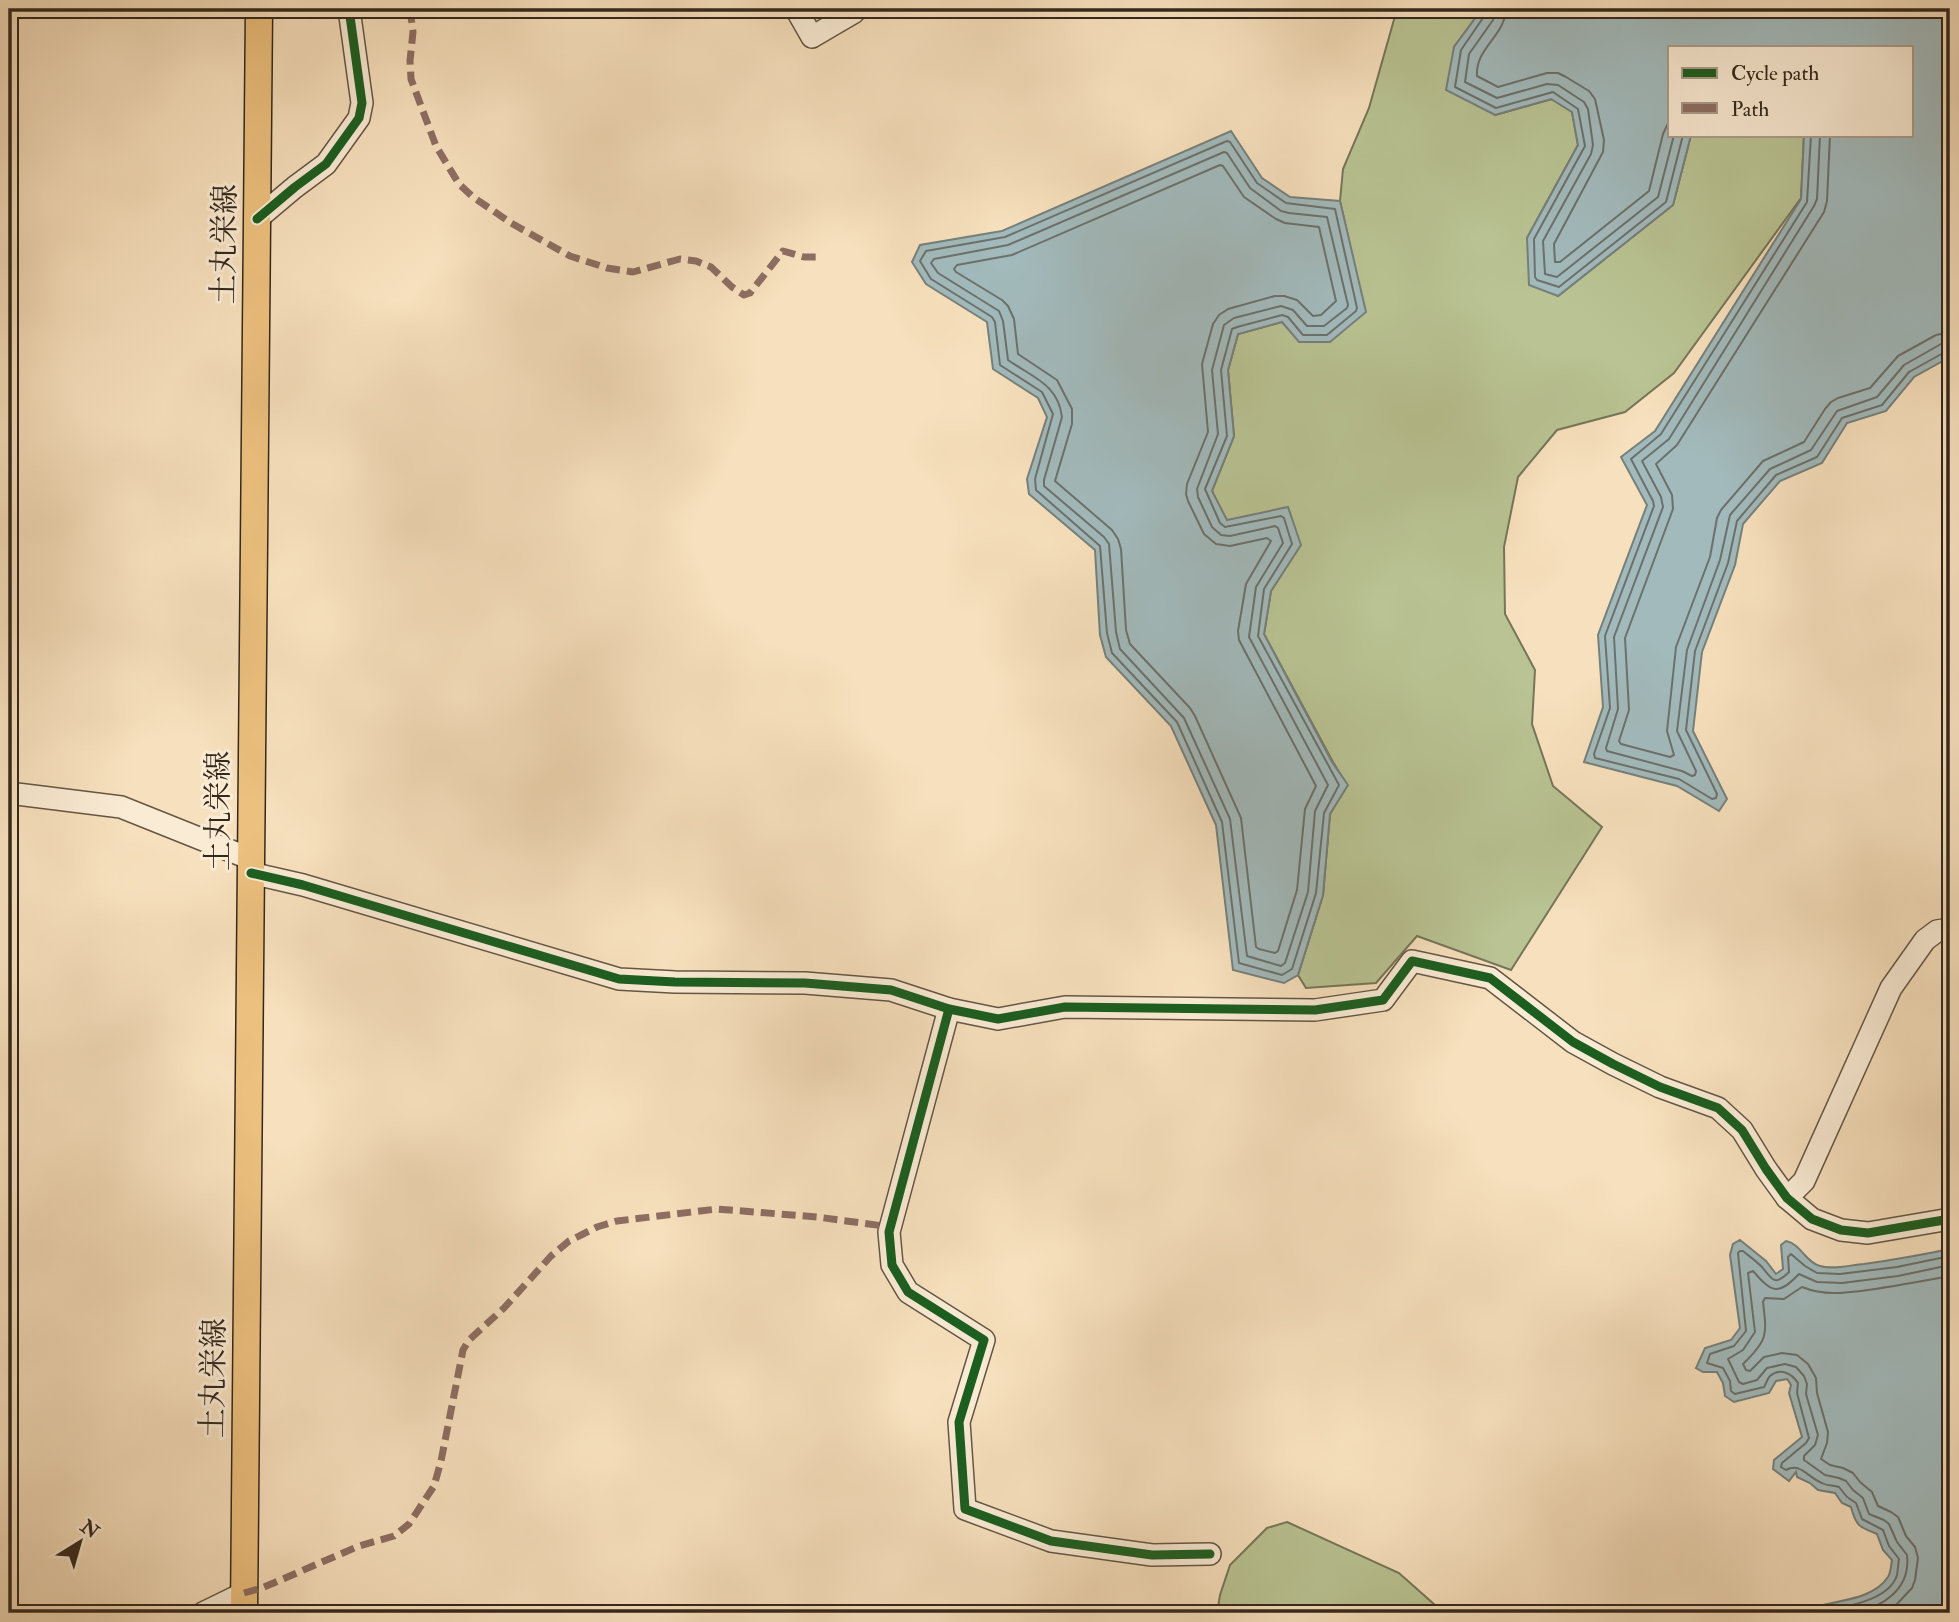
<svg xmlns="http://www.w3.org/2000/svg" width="1959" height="1622" viewBox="0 0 1959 1622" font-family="'IM FELL Double Pica','Noto Serif JP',serif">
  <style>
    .green { fill: #b9c393; stroke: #767658; stroke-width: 2 }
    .water { fill: #a2babc; stroke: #76807c; stroke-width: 2 }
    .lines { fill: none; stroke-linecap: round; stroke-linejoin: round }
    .shore { stroke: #6b716c; stroke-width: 2 }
    .minor-casing { stroke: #655644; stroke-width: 24 }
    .major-casing { stroke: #34281c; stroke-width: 29 }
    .minor { stroke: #faebd4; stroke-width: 21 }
    .major { stroke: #ecc07e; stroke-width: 26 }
    .quiet { stroke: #8d6e63; stroke-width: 7; stroke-dasharray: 14 7; stroke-linecap: butt }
    .cycleway-casing { stroke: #faebd4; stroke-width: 13 }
    .cycleway { stroke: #1b5e20; stroke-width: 9 }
    .labels { text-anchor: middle; stroke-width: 6; stroke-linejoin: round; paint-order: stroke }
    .street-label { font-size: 30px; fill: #34281c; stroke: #faebd4 }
  </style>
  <rect width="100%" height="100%" fill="#f7e0bd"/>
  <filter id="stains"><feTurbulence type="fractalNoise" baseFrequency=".00286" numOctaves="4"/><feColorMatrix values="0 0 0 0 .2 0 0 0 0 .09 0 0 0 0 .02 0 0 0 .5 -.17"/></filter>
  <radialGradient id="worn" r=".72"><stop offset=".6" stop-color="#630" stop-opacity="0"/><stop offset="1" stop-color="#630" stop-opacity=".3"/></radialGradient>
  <g class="green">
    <polygon points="1397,9 1482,9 1454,47 1495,115 1552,99 1572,112 1578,145 1527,238 1558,296 1673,205 1691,135 1804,135 1801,198 1674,373 1625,412 1557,430 1518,477 1504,547 1505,614 1535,670 1532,724 1553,786 1602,827 1511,970 1417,936 1376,983 1306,988 1298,975 1323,895 1330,814 1347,785 1333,762 1264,634 1271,591 1300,545 1288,508 1226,521 1212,491 1234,436 1228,370 1238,334 1282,322 1365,312 1340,201 1343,169 1369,108"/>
    <polygon points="1287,1522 1399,1573 1435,1605 1430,1613 1217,1613 1220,1595 1230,1565 1267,1528"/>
  </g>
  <g class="water">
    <polygon points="1482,9 1950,9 1950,357 1914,377 1886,411 1847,423 1822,463 1780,481 1743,524 1735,565 1702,652 1693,731 1727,799 1719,811 1677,786 1584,762 1603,707 1598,635 1647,505 1621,457 1655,431 1801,199 1804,135 1912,135 1912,47 1670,47 1670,135 1691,135 1673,205 1558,296 1529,285 1527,238 1578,145 1572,112 1551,99 1495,115 1446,90 1454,47"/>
    <polygon points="1231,131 1262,178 1290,197 1340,201 1366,312 1330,342 1299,342 1282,322 1238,334 1228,370 1234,436 1212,491 1227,520 1288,507 1301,545 1271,591 1264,634 1332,762 1348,785 1330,814 1323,895 1298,975 1284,983 1233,970 1216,825 1171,726 1106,657 1100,635 1095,550 1029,494 1027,479 1047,417 1038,398 993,369 987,322 926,284 912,262 920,245 1002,231"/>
    <path d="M1740,1240L1766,1261L1776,1274L1783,1269L1781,1245L1786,1241C1801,1244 1805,1262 1820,1266C1834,1270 1850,1265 1864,1264C1893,1260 1921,1255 1950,1249V1613H1799C1826,1599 1870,1604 1888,1577C1891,1572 1891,1565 1892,1560L1883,1550L1877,1534C1859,1527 1856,1526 1851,1507L1842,1503L1835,1493L1818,1490L1810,1483L1797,1477L1796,1472L1789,1481L1773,1469L1774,1460L1802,1437L1789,1393L1791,1385L1787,1379L1776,1381L1769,1393L1734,1402L1725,1396L1723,1383L1717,1372H1703L1696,1368L1705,1348L1731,1340L1740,1328L1730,1255L1733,1244Z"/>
  </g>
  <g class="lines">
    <g class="shore">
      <polyline points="1487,9 1485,15 1461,50 1455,87 1496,108 1553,92 1578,109 1585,146 1534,239 1535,277 1537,280 1559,287 1666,202 1683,135"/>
      <polyline points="1495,9 1493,20 1469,54 1465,82 1497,98 1547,84 1558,85 1584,102 1588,109 1593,145 1591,154 1543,241 1545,274 1557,277 1658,197 1674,135"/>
      <path d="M1506,9C1505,36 1475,48 1477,76L1498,87L1547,73H1558L1566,77L1589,91L1595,99L1604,140L1603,152L1554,244L1555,262H1560L1649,191L1663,134L1670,119"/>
      <polyline points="1811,135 1807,202 1661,434 1631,459 1653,501 1654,506 1605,636 1610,708 1594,754 1595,758 1679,779 1712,799 1716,798 1717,794 1686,730 1695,651 1728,563 1737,521 1776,475 1817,457 1842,418 1882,405 1909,372 1945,352 1950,351"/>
      <polyline points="1820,135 1817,199 1814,206 1669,439 1642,461 1661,497 1663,507 1614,637 1618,709 1606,748 1607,751 1682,771 1692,776 1695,775 1696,771 1677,731 1687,650 1720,560 1730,515 1770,469 1811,450 1837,411 1877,397 1904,365 1941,344 1950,342"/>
      <polyline points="1830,135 1827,201 1824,212 1677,445 1656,464 1672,495 1673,509 1625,638 1629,710 1619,741 1621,744 1670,757 1674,755 1667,731 1676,647 1710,557 1717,518 1721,510 1763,461 1804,442 1825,409 1831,402 1838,398 1870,388 1898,356 1936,335 1950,332"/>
      <polygon points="1227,141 1230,142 1257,183 1286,203 1335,209 1357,308 1356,311 1327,335 1303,335 1288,317 1282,315 1237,327 1232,329 1221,370 1227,436 1205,489 1220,523 1225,527 1281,516 1284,518 1292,544 1264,589 1258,636 1339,785 1324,813 1316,893 1292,969 1282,975 1239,963 1222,822 1177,722 1112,653 1107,633 1100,546 1036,490 1035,479 1053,414 1042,392 1000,365 995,322 992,317 931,279 920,261 926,251 1005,237"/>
      <path d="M1224,152L1227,153L1250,188L1281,211L1289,213L1327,217L1348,305L1347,308L1324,326H1307L1293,310L1281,306L1234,318L1224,325L1212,370L1218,434L1197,489L1198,497L1212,527L1221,535L1230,536L1275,526L1278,528L1283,543L1256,587L1249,637L1328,785L1315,811L1308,892L1285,963L1281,966L1247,956L1230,819L1184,718L1120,649L1116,632L1109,544L1104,537L1044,486V480L1062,417C1058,384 1032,377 1008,360L1003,321L999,311L938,273L931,263L934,259L1008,245Z"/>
      <polygon points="1220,165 1223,166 1244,197 1276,219 1285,223 1319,227 1336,301 1321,315 1313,316 1297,300 1284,296 1275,296 1228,309 1219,315 1213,324 1202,364 1208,432 1187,484 1186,494 1188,501 1204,534 1216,544 1230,546 1267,538 1271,541 1246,584 1238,631 1239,640 1316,786 1305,809 1297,890 1278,951 1275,953 1259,949 1256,947 1241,818 1195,716 1190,708 1130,644 1126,630 1121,549 1118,539 1112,530 1055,481 1072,424 1072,409 1057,380 1018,354 1014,319 1008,306 1002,300 956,272 954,269 957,265 1012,255"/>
      <path d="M1818,1613C1841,1607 1889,1602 1897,1575C1898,1570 1898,1564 1899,1559L1889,1546L1883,1530L1862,1519L1856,1503L1847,1497L1839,1487C1834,1485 1827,1486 1822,1483C1808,1478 1801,1462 1786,1470L1781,1467L1782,1463L1806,1443L1809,1438L1797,1393L1798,1383C1792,1374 1781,1367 1770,1376C1767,1379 1766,1384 1764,1387L1735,1394L1731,1391L1730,1381L1723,1368L1707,1363L1710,1354L1734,1346L1746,1331L1738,1253L1740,1251H1743C1749,1256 1756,1261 1762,1267C1772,1279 1774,1287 1789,1272L1788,1257L1791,1254L1805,1266L1817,1273L1840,1274L1897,1267L1950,1256"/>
      <path d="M1854,1613C1883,1607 1911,1589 1907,1555L1897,1542L1889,1524L1884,1520L1869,1514L1863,1498L1853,1490L1846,1481L1839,1478L1825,1475L1804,1460V1456L1815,1445L1818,1435L1806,1394L1807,1384L1804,1376L1796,1367L1785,1364L1767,1368L1757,1380L1743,1384L1739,1382L1728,1359L1743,1350L1755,1332L1748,1273L1753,1271C1772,1293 1778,1296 1799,1274L1817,1282L1842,1283L1898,1276L1950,1265"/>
      <path d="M1884,1613L1897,1604L1912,1588L1915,1580L1918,1558L1915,1547L1906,1536L1898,1517L1891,1512L1878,1506L1872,1492L1860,1482L1853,1473L1843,1468L1830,1465L1821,1459L1827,1443L1828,1432L1817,1393L1816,1378L1808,1364L1797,1355L1782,1353L1764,1357L1750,1371L1746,1370L1743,1364C1768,1340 1767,1335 1763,1302L1765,1298L1784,1299L1802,1287C1824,1296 1845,1293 1868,1290C1896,1286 1923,1281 1950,1276"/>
    </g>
    <g class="minor-casing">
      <g id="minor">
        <polyline points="796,9 812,37 853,13 857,9"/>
        <polyline points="257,219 295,187 326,164 359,118 362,103 349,9"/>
        <polyline points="9,793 121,807 251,859"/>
        <polyline points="251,873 303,885 619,979 675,982 805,983 891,990 949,1009 998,1019 1065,1007 1315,1010 1383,1000 1412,961 1490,978 1573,1042 1613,1064 1660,1087 1718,1108 1742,1130 1766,1169 1787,1198 1812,1219 1841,1230 1868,1233 1950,1219"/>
        <polyline points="949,1009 889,1232 892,1265 908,1292 984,1340 959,1422 965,1509 1051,1541 1152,1555 1210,1554"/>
        <polyline points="1787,1198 1804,1181 1891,988 1925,940 1937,931 1950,929"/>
        <polyline points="203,1613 244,1593"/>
      </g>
    </g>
    <g class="major-casing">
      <polyline id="major" points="244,1613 259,9"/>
    </g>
    <use href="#minor" class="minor"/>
    <use href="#major" class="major"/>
    <g class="quiet">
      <polyline points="410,9 413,32 410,61 411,79 436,146 459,184 473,197 511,223 570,256 607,268 633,272 680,259 696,261 711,267 732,287 744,295 750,293 783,251 804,257 822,257"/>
      <polyline points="244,1593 262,1588 359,1546 394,1536 409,1524 434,1486 441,1461 463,1350 469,1340 504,1308 551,1256 569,1241 597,1227 617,1221 717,1209 817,1217 891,1227"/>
    </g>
    <g class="cycleway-casing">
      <g id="cycleway">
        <polyline points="257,219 295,187 326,164 359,118 362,103 349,9"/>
        <polyline points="251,873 303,885 619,979 675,982 805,983 891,990 949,1009 998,1019 1065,1007 1315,1010 1383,1000 1412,961 1490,978 1573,1042 1613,1064 1660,1087 1718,1108 1742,1130 1766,1169 1787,1198 1812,1219 1841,1230 1868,1233 1950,1219"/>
        <polyline points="949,1009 889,1232 892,1265 908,1292 984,1340 959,1422 965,1509 1051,1541 1152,1555 1210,1554"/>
      </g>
    </g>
    <use href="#cycleway" class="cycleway"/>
  </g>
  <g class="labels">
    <g class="street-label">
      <text transform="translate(224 244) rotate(-89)" y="10">土丸栄線</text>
      <text transform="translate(218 811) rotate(-90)" y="10">土丸栄線</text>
      <text transform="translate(213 1378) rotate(-89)" y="10">土丸栄線</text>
    </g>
  </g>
  <rect width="1959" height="1622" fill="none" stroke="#f7e0bd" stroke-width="35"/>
  <rect x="10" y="10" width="1938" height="1601" fill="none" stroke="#34281c" stroke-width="3.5"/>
  <rect x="18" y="18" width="1924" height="1587" fill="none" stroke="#34281c" stroke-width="2"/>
  <rect x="1668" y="46" width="245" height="91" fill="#faebd4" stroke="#ab9d8a" stroke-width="2"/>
  <rect x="1682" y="68" width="35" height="10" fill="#1b5e20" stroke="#ab9d8a" stroke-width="2"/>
  <text x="1731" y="80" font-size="21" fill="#34281c">Cycle path</text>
  <rect x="1682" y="103" width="35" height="10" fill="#8d6e63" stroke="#ab9d8a" stroke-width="2"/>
  <text x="1731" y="116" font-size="21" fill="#34281c">Path</text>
  <g transform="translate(80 1542) rotate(37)" stroke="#faebd4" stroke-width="5" paint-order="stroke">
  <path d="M0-5L12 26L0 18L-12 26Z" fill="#34281c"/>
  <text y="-10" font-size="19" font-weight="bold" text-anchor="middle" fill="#34281c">N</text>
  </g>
  <rect width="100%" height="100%" filter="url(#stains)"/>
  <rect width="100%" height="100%" fill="url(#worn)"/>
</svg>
